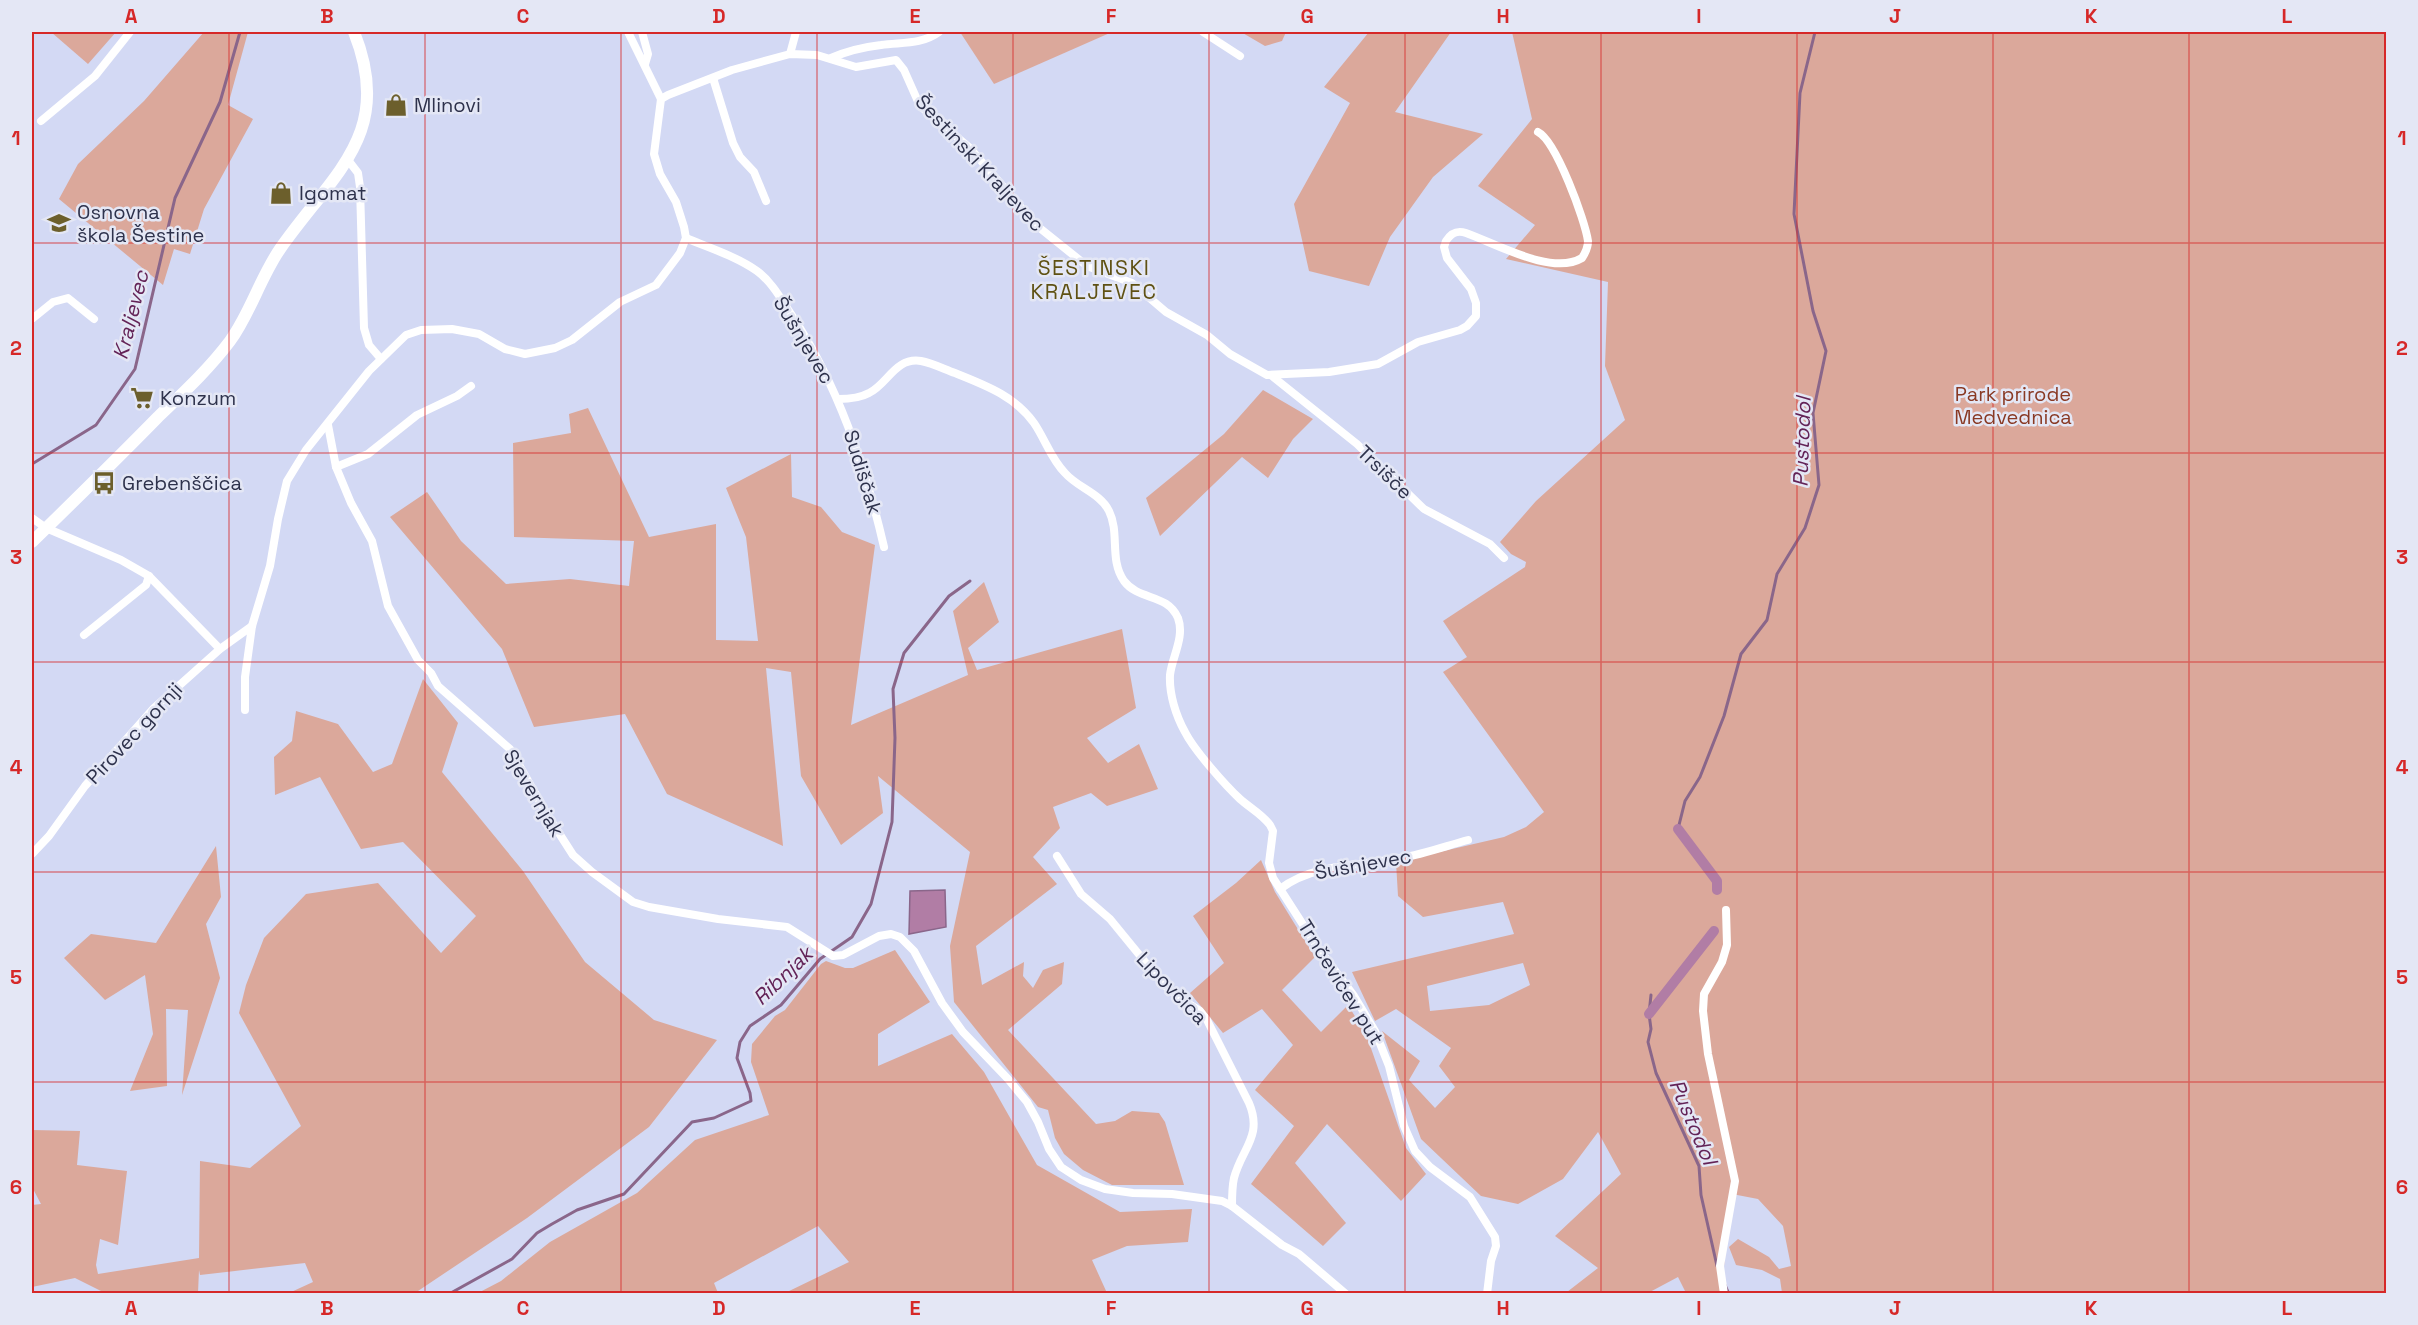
<svg xmlns="http://www.w3.org/2000/svg" width="2418" height="1325" viewBox="0 0 2418 1325" font-family="'Space Grotesk',sans-serif">
  <style>
    .green { fill: #dba89b; fill-rule: evenodd }
    .water { fill: #b17da5; stroke: #8a668a; stroke-width: 1.5 }
    .lines { fill: none; stroke-linecap: round; stroke-linejoin: round }
    .stream { stroke: #8a668a; stroke-width: 3 }
    .canal { stroke: #b17da5; stroke-width: 10 }
    .minor { stroke: #fff; stroke-width: 8 }
    .secondary { stroke: #fff; stroke-width: 12 }
    .grid { fill: none; stroke: #d62828; stroke-width: 1.5; stroke-opacity: 0.55 }
    .labels { text-anchor: middle; stroke-width: 5; stroke-linejoin: round; paint-order: stroke }
    .poi-label { font-size: 20px; fill: #2e324c; stroke: #e4e7f5; text-anchor: start }
    .street-label { font-size: 20px; fill: #2e324c; stroke: #e4e7f5 }
    .park-label { font-size: 20px; fill: #893924; stroke: #e4e7f5 }
    .neighbourhood-label { font-size: 21px; letter-spacing: 1.5px; fill: #5f5113; stroke: #e4e7f5 }
    .water-label { font-size: 21px; font-style: italic; fill: #632357; stroke: #e4e7f5 }
    .neatline { fill: none; stroke: #d62828; stroke-width: 2 }
    .grid-label { font-size: 20px; text-anchor: middle; font-weight: bold; fill: #d62828 }
  </style>
  <rect width="100%" height="100%" fill="#d3d9f4"/>
  <g class="green">
    <polygon points="51,32 116,32 88,64"/>
    <polygon points="204,32 248,32 228,105 253,119 204,209 190,254 174,249 163,285 59,199 78,164 144,101"/>
    <polygon points="960,32 1112,32 994,84"/>
    <polygon points="1241,32 1286,32 1282,41 1265,46"/>
    <polygon points="1369,32 1451,32 1395,112 1483,134 1433,177 1390,237 1369,286 1309,271 1294,204 1350,103 1324,87"/>
    <path d="M1512,32H2386V1293H1782L1780,1279L1762,1270L1736,1265L1729,1247L1738,1239L1769,1257L1779,1269L1791,1266L1783,1226L1758,1199L1732,1194L1721,1293H1686L1678,1277L1648,1293H1567V1292L1598,1268L1555,1236L1621,1174L1598,1132L1563,1179L1518,1204L1481,1196L1421,1139L1382,1031L1420,1061L1409,1080L1435,1108L1455,1087L1439,1066L1451,1048L1396,1009L1375,1021L1352,972L1514,934L1503,902L1423,917L1398,896L1396,862L1504,837L1526,827L1544,812L1443,672L1467,657L1443,621L1525,567L1526,562L1511,554L1500,542L1536,501L1625,420L1605,366L1608,282L1506,259L1535,225L1478,186L1532,119ZM1523,963L1530,985L1489,1005L1430,1011L1427,986Z"/>
    <polygon points="1263,390 1313,419 1293,439 1268,478 1242,457 1160,536 1146,498 1224,434"/>
    <polygon points="588,408 649,537 716,524 716,640 758,641 746,537 726,488 791,454 792,497 821,507 842,532 875,545 851,725 968,675 953,611 984,582 999,622 968,648 977,670 1122,629 1136,708 1087,738 1108,763 1139,744 1158,789 1107,806 1091,793 1053,807 1060,828 1033,857 1057,884 976,946 982,985 1024,962 1023,976 1033,988 1043,970 1064,962 1062,984 1008,1030 1096,1124 1115,1121 1132,1111 1159,1113 1165,1122 1184,1185 1112,1185 1083,1170 1064,1154 1055,1138 1048,1110 1038,1107 954,1002 950,946 970,852 878,776 883,813 841,845 801,776 791,672 766,668 783,846 667,794 625,714 534,727 502,649 390,517 427,492 461,541 506,584 570,579 629,586 634,541 514,537 513,443 571,433 569,414"/>
    <polygon points="423,679 458,723 442,772 523,871 585,962 654,1020 717,1040 649,1127 527,1218 415,1293 289,1293 313,1282 305,1263 200,1275 199,1270 198,1293 105,1293 75,1278 32,1287 32,1205 41,1204 32,1187 32,1130 80,1131 77,1165 127,1171 118,1245 100,1239 96,1265 98,1274 199,1258 200,1161 250,1168 301,1126 239,1013 246,985 264,938 306,894 378,883 441,953 476,916 403,842 361,849 320,777 275,795 274,757 292,741 296,711 338,724 373,772 392,764"/>
    <polygon points="216,846 221,897 206,924 220,978 182,1095 188,1010 166,1009 167,1086 130,1091 153,1034 145,975 105,1000 64,958 91,934 156,943"/>
    <polygon points="1261,860 1275,892 1315,957 1282,990 1321,1032 1348,1005 1366,1034 1406,1148 1426,1174 1401,1201 1327,1124 1295,1163 1346,1223 1323,1246 1251,1184 1294,1126 1255,1090 1293,1045 1262,1009 1223,1033 1190,993 1224,963 1193,916 1236,883"/>
    <polygon points="895,950 930,1002 878,1034 878,1066 952,1034 984,1072 1037,1165 1120,1212 1192,1209 1188,1242 1127,1246 1092,1260 1107,1293 785,1293 849,1262 818,1226 714,1283 718,1293 478,1293 501,1281 550,1242 637,1193 695,1140 769,1115 751,1062 752,1044 775,1016 785,1010 821,964 826,961 845,968 853,968"/>
  </g>
  <polygon class="water" points="945,890 946,927 909,934 910,891"/>
  <g class="lines">
    <g class="stream">
      <polyline points="32,464 96,425 135,369 175,198 220,102 240,32"/>
      <polyline points="1678,829 1685,801 1700,777 1724,716 1741,654 1767,620 1777,574 1805,528 1819,485 1813,413 1826,351 1813,311 1794,214 1800,93 1815,32"/>
      <polyline points="1651,995 1649,1014 1651,1029 1648,1042 1656,1073 1699,1166 1701,1195 1717,1266"/>
      <polyline points="1725,1285 1729,1294"/>
      <polyline points="449,1294 512,1259 537,1233 552,1224 577,1210 624,1194 692,1122 714,1118 751,1101 750,1093 737,1058 740,1042 750,1026 781,1005 820,959 852,937 871,904 892,822 895,738 893,689 904,653 949,596 970,581"/>
    </g>
    <g class="canal">
      <polyline points="1678,829 1717,881 1717,890"/>
      <polyline points="1649,1014 1714,931"/>
    </g>
    <g class="minor">
      <polyline points="628,32 661,99"/>
      <polyline points="642,32 648,54 645,64"/>
      <polyline points="1203,32 1240,56"/>
      <polyline points="790,54 796,32"/>
      <path d="M831,58C847,51 864,47 881,45C902,42 921,45 939,32"/>
      <polyline points="713,78 733,143 740,157 754,172 766,201"/>
      <polyline points="41,121 95,76 130,32"/>
      <polyline points="348,160 358,173 360,187 364,328 369,345 381,359"/>
      <path d="M686,238C709,248 736,256 757,271C772,282 781,299 791,314C838,385 865,465 884,547"/>
      <polyline points="32,319 53,302 68,298 94,319"/>
      <polyline points="1272,376 1357,444 1424,509 1490,544 1504,558"/>
      <path d="M838,399C849,399 860,398 869,393C888,384 895,357 921,361C932,363 944,369 955,373C985,385 1015,396 1034,423C1045,439 1051,459 1065,473C1078,488 1100,493 1109,511C1120,533 1109,560 1124,581C1139,601 1167,593 1178,618C1185,637 1172,657 1170,675C1169,694 1176,716 1185,732C1194,750 1225,785 1240,799C1250,808 1262,814 1270,825L1273,831L1269,863L1273,878L1318,948L1354,996L1375,1031L1389,1066L1404,1126L1415,1151L1430,1167L1470,1197L1495,1237L1496,1246L1491,1261L1487,1294"/>
      <polyline points="328,425 336,467 351,503 372,541 388,606 418,660 431,673 438,686 510,749 548,816 573,855 592,872 633,902 649,907 718,919 787,927 833,956 843,955 879,936 891,934 900,937 914,951 942,1003 963,1032 1008,1079 1027,1102 1038,1122 1049,1149 1061,1167 1081,1180 1105,1189 1133,1193 1172,1194 1222,1201 1232,1206 1282,1245 1299,1254 1346,1294"/>
      <polyline points="336,467 368,454 417,415 457,396 471,386"/>
      <polyline points="32,518 46,528 121,560 149,576 220,649"/>
      <polyline points="84,635 146,585 149,576"/>
      <path d="M245,710V677L252,626L270,566L278,519L287,481L306,450L369,371L406,335L421,330L452,329L479,334L505,349L525,354L555,348L572,340L620,302L656,285L680,253L686,238L684,227L676,202L660,174L654,154L661,99L668,95L732,70L790,54L817,55L856,67L896,60L904,70L920,106L970,148L1036,225L1087,266L1132,283L1166,312L1207,335L1230,354L1267,375L1329,372L1378,364L1418,342L1460,330L1467,326L1476,316V303L1471,289L1447,258L1444,247L1446,241C1451,233 1457,230 1466,233C1497,244 1552,276 1582,258C1586,252 1588,248 1588,241C1585,220 1556,141 1538,132"/>
      <polyline points="32,854 49,836 85,786 154,708 220,649 252,626"/>
      <path d="M1057,856L1081,894L1110,919L1164,985L1181,999L1200,1011L1207,1020L1249,1103C1263,1136 1242,1148 1234,1178C1232,1187 1232,1196 1232,1206"/>
      <path d="M1280,889C1315,863 1359,866 1401,858C1423,854 1446,846 1468,840"/>
      <polyline points="1724,1294 1720,1266 1735,1181 1708,1054 1703,1011 1704,994 1722,962 1727,945 1726,910"/>
    </g>
    <path class="secondary" d="M32,542C74,501 117,459 158,417C183,393 209,369 230,341C250,314 260,278 280,249C333,173 395,134 354,32"/>
  </g>
  <path class="grid" d="M229,32V1294M425,32V1294M621,32V1294M817,32V1294M1013,32V1294M1209,32V1294M1405,32V1294M1601,32V1294M1797,32V1294M1993,32V1294M2189,32V1294M32,243H2386M32,453H2386M32,662H2386M32,872H2386M32,1082H2386"/>
  <defs>
    <g id="shop-bare" transform="scale(1.8)"><path d="M-5-2.5h2.3a2.7 3.5 0 0 1 5.4 0H5L5.5 6h-11ZM-1.5-2.5h3a1.5 2.3 0 0 0-3 0Z" fill="#6c5f2c" stroke="#e4e7f5" stroke-width="2.5" paint-order="stroke"/></g>
    <g id="school-bare" transform="scale(1.8)"><path d="M0-5L7-2L0 1L-7-2ZM-4 1L0 2.5L4 1V4Q0 6-4 4Z" fill="#6c5f2c" stroke="#e4e7f5" stroke-width="2.5" paint-order="stroke"/></g>
    <g id="supermarket-bare" transform="scale(1.8)"><path d="M-6-5.5h2.5l.6 2H6L4.5 2H-2.5L-4.4-4H-6ZM-1.5 3.2a1.3 1.3 0 1 0 .1 0ZM3 3.2a1.3 1.3 0 1 0 .1 0Z" fill="#6c5f2c" stroke="#e4e7f5" stroke-width="2.5" paint-order="stroke"/></g>
    <g id="bus-bare" transform="scale(1.8)"><path d="M-5-6H5V4H4V6H2V4H-2V6H-4V4H-5ZM-3.5-4V0h7V-4ZM-3.5 1.2v1.5H-2V1.2ZM2 1.2v1.5H3.5V1.2Z" fill="#6c5f2c" stroke="#e4e7f5" stroke-width="2.5" paint-order="stroke"/></g>
  </defs>
  <g fill-rule="evenodd">
    <use href="#shop-bare" x="396" y="105"/>
    <use href="#shop-bare" x="281" y="193"/>
    <use href="#school-bare" x="59" y="223"/>
    <use href="#supermarket-bare" x="142" y="398"/>
    <use href="#bus-bare" x="104" y="483"/>
  </g>
  <g class="labels">
    <g class="poi-label">
      <text x="414" y="112">Mlinovi</text>
      <text x="299" y="200">Igomat</text>
      <text x="77" y="219">Osnovna<tspan x="77" dy="23">škola Šestine</tspan></text>
      <text x="160" y="405">Konzum</text>
      <text x="122" y="490">Grebenščica</text>
    </g>
    <g class="street-label">
      <text transform="translate(980 163) rotate(47)" y="7">Šestinski Kraljevec</text>
      <text transform="translate(804 340) rotate(59)" y="7">Šušnjevec</text>
      <text transform="translate(863 472) rotate(73)" y="7">Sudiščak</text>
      <text transform="translate(1385 472) rotate(44)" y="7">Trsišče</text>
      <text transform="translate(134 733) rotate(-47)" y="7">Pirovec gornji</text>
      <text transform="translate(534 793) rotate(59)" y="7">Sjevernjak</text>
      <text transform="translate(1363 864) rotate(-10)" y="7">Šušnjevec</text>
      <text transform="translate(1341 982) rotate(58)" y="7">Trnčevićev put</text>
      <text transform="translate(1172 988) rotate(46)" y="7">Lipovčica</text>
    </g>
    <g class="park-label">
      <text x="2013" y="401">Park prirode<tspan x="2013" dy="23">Medvednica</tspan></text>
    </g>
    <g class="neighbourhood-label">
      <text x="1094" y="275">ŠESTINSKI<tspan x="1094" dy="24">KRALJEVEC</tspan></text>
    </g>
    <g class="water-label">
      <text transform="translate(131 315) rotate(-76)" y="7">Kraljevec</text>
      <text transform="translate(1802 442) rotate(-88)" y="7">Pustodol</text>
      <text transform="translate(783 976) rotate(-44)" y="7">Ribnjak</text>
      <text transform="translate(1693 1122) rotate(67)" y="7">Pustodol</text>
    </g>
  </g>
  <rect width="2418" height="1325" fill="none" stroke="#e4e7f5" stroke-width="66"/>
  <rect x="33" y="33" width="2352" height="1259" class="neatline"/>
  <g class="grid-label">
    <text x="131" y="23">A</text>
    <text x="327" y="23">B</text>
    <text x="523" y="23">C</text>
    <text x="719" y="23">D</text>
    <text x="915" y="23">E</text>
    <text x="1111" y="23">F</text>
    <text x="1307" y="23">G</text>
    <text x="1503" y="23">H</text>
    <text x="1699" y="23">I</text>
    <text x="1895" y="23">J</text>
    <text x="2091" y="23">K</text>
    <text x="2287" y="23">L</text>
    <text x="16" y="145">1</text>
    <text x="2402" y="145">1</text>
    <text x="16" y="355">2</text>
    <text x="2402" y="355">2</text>
    <text x="16" y="564">3</text>
    <text x="2402" y="564">3</text>
    <text x="16" y="774">4</text>
    <text x="2402" y="774">4</text>
    <text x="16" y="984">5</text>
    <text x="2402" y="984">5</text>
    <text x="16" y="1194">6</text>
    <text x="2402" y="1194">6</text>
    <text x="131" y="1315">A</text>
    <text x="327" y="1315">B</text>
    <text x="523" y="1315">C</text>
    <text x="719" y="1315">D</text>
    <text x="915" y="1315">E</text>
    <text x="1111" y="1315">F</text>
    <text x="1307" y="1315">G</text>
    <text x="1503" y="1315">H</text>
    <text x="1699" y="1315">I</text>
    <text x="1895" y="1315">J</text>
    <text x="2091" y="1315">K</text>
    <text x="2287" y="1315">L</text>
  </g>
</svg>
